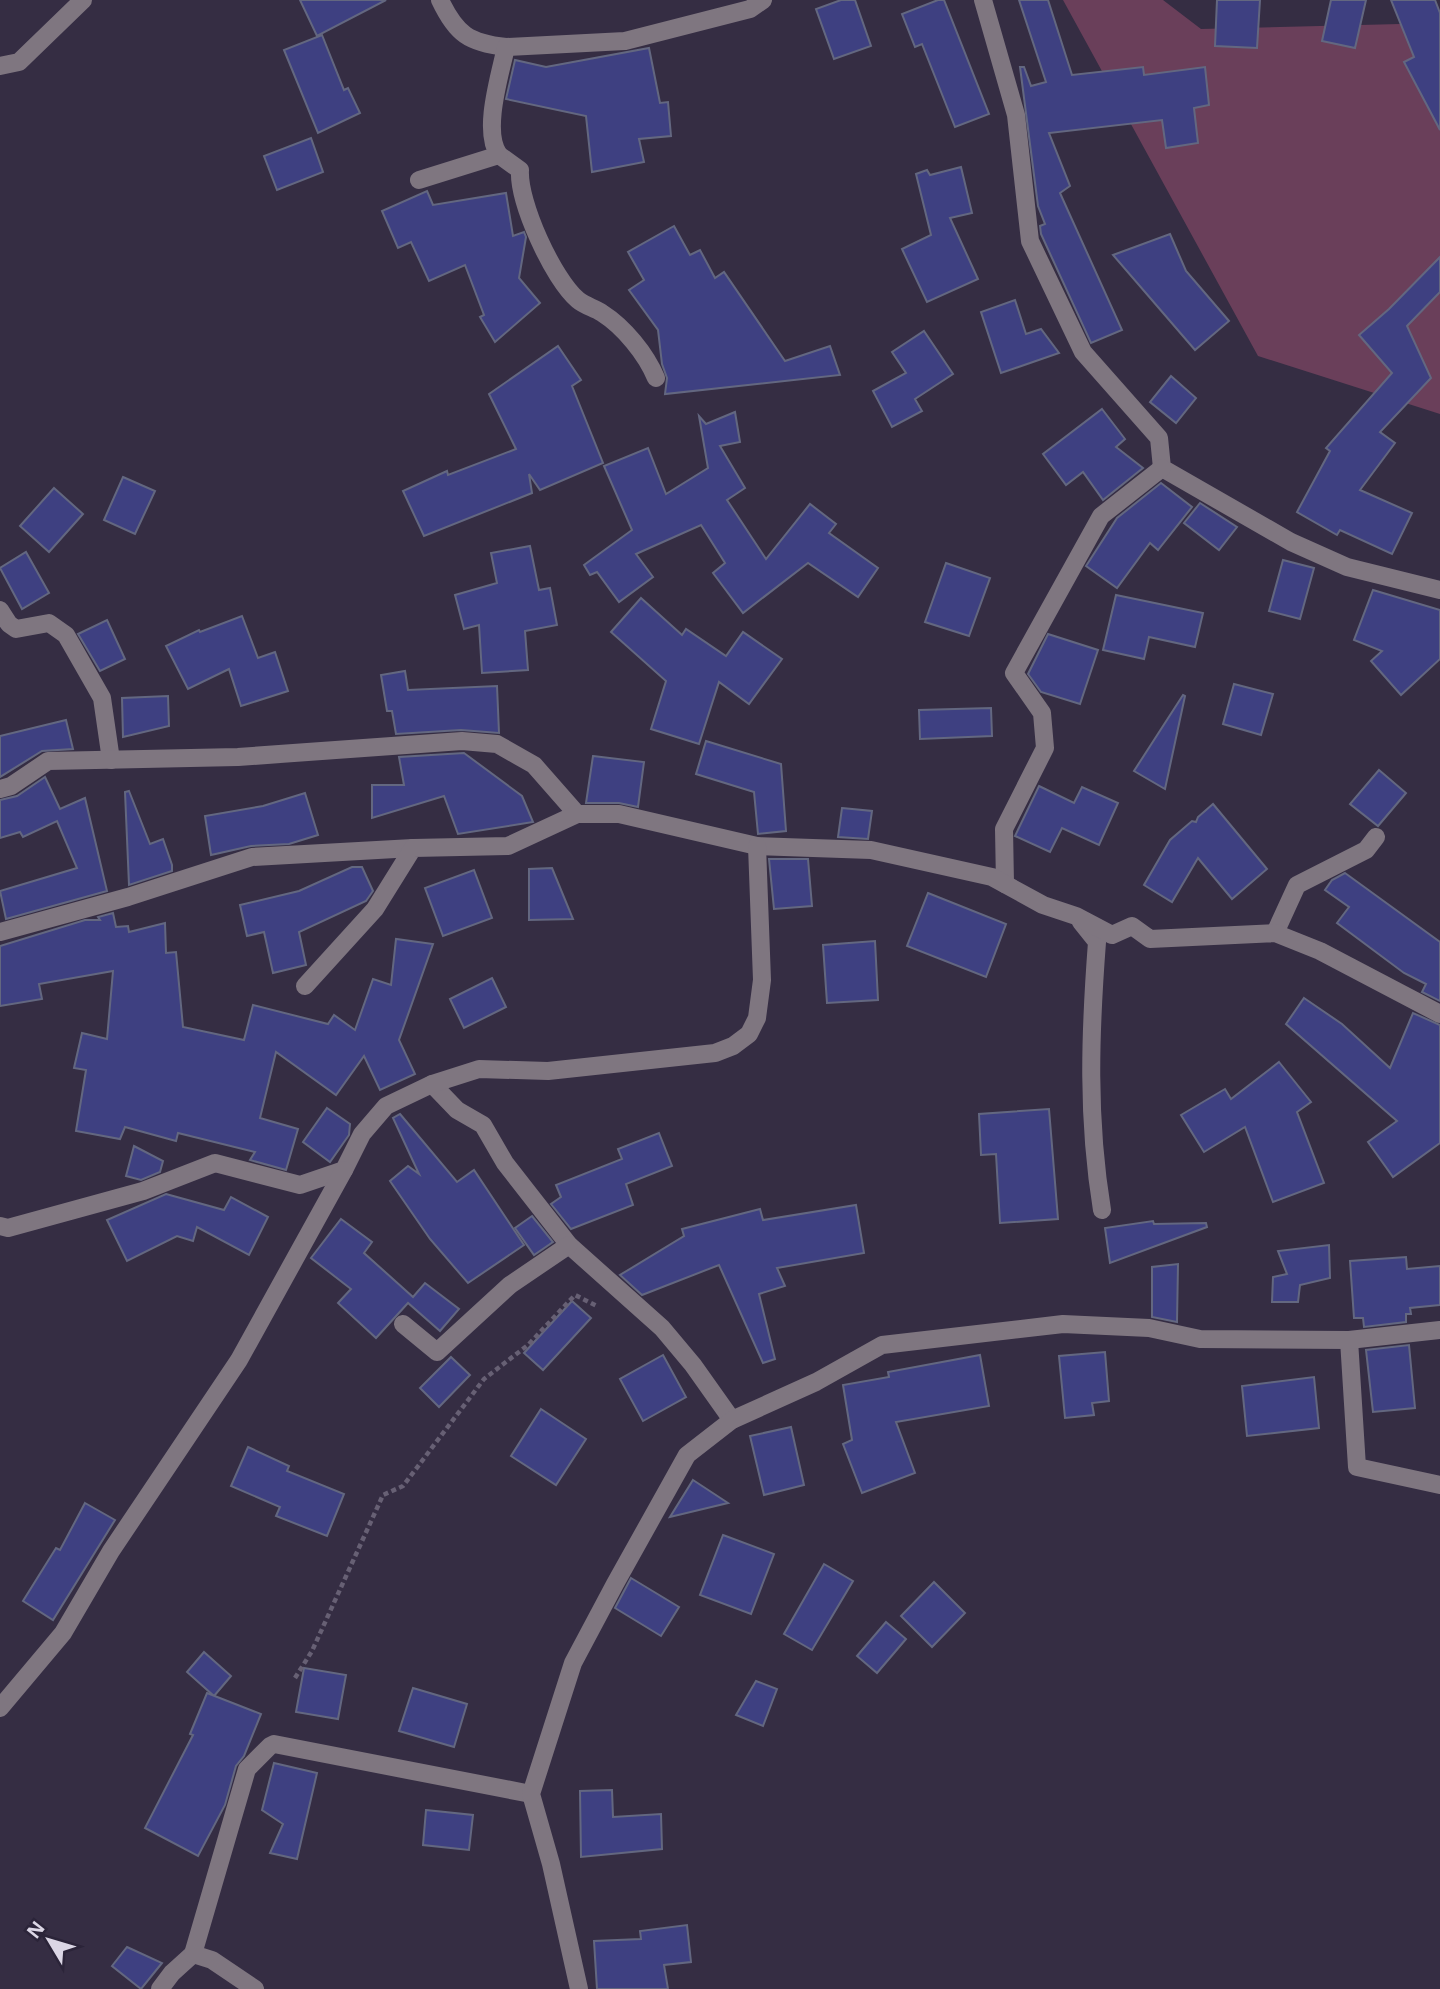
<svg xmlns="http://www.w3.org/2000/svg" width="1440" height="1989" viewBox="0 0 1440 1989" font-family="'Open Sans',sans-serif">
  <style>
    .green { fill: #6a3f5a }
    .building { fill: #3e4081; stroke: #636780; stroke-width: 2 }
    .lines { fill: none; stroke-linecap: round; stroke-linejoin: round }
    .path { stroke: #676074; stroke-width: 4.5; stroke-dasharray: 5 3.5; stroke-linecap: butt }
    .minor { stroke: #7f7680; stroke-width: 18 }
  </style>
  <rect width="100%" height="100%" fill="#352d43"/>
  <polygon class="green" points="1063,0 1163,0 1201,29 1440,23 1440,414 1258,356"/>
  <g class="building">
    <polygon points="300,0 386,0 317,36"/>
    <polygon points="841,0 855,0 871,46 834,59 816,9"/>
    <polygon points="938,0 944,0 989,114 955,127 922,44 915,47 902,14"/>
    <polygon points="1019,0 1048,0 1072,75 1143,67 1144,75 1205,67 1209,105 1194,108 1198,143 1166,148 1162,120 1049,133 1070,186 1060,193 1122,330 1091,343 1041,234 1040,226 1045,224 1038,206 1020,67 1024,67 1031,86 1046,82"/>
    <polygon points="1217,0 1260,0 1257,48 1215,46"/>
    <polygon points="1331,0 1366,0 1355,48 1322,41"/>
    <polygon points="1391,0 1435,0 1440,13 1440,130 1404,62 1414,57"/>
    <polygon points="322,35 344,90 348,88 360,113 318,133 284,50"/>
    <polygon points="649,48 660,103 668,102 671,136 639,139 644,162 592,172 586,116 506,99 515,60 546,67"/>
    <polygon points="311,138 323,172 277,190 264,156"/>
    <polygon points="961,167 972,213 950,218 978,279 927,302 902,249 931,235 916,174 927,170 930,175"/>
    <polygon points="427,191 433,205 506,193 513,236 524,232 526,237 519,278 540,303 495,342 480,317 484,315 465,265 429,281 411,242 398,248 382,211"/>
    <polygon points="674,226 690,255 700,250 715,278 724,272 785,361 830,346 840,375 665,394 667,378 662,364 658,330 629,290 644,280 628,252"/>
    <polygon points="1170,234 1186,271 1229,321 1195,350 1113,255"/>
    <polygon points="1440,257 1440,292 1407,326 1431,378 1380,432 1395,443 1360,490 1412,513 1392,554 1340,530 1337,535 1297,512 1330,451 1326,448 1392,373 1359,335 1389,309"/>
    <polygon points="1015,300 1026,334 1041,329 1059,353 1001,373 981,312"/>
    <polygon points="924,331 953,374 915,399 922,411 892,427 873,391 906,373 892,352"/>
    <polygon points="558,346 581,380 572,386 603,463 540,490 529,474 532,493 424,536 403,491 447,471 448,475 516,449 489,394"/>
    <polygon points="1171,376 1196,398 1176,423 1150,402"/>
    <polygon points="1102,409 1125,439 1116,447 1143,468 1103,500 1083,472 1066,485 1043,454"/>
    <polygon points="735,412 740,442 720,446 745,488 727,500 766,559 810,504 836,524 829,533 878,568 858,597 808,563 743,613 713,573 725,563 701,525 636,554 653,577 619,602 597,572 590,575 584,565 632,530 604,466 648,448 666,494 708,468 699,416 706,424"/>
    <polygon points="123,477 155,491 135,534 104,520"/>
    <polygon points="1161,483 1192,507 1158,550 1150,543 1117,588 1086,566 1117,518"/>
    <polygon points="54,488 83,514 49,552 20,526"/>
    <polygon points="1200,503 1237,527 1219,550 1184,523"/>
    <polygon points="530,546 539,590 550,588 557,625 525,631 528,670 482,673 479,625 464,629 455,595 497,583 491,553"/>
    <polygon points="26,552 49,593 22,609 0,568"/>
    <polygon points="1283,560 1314,568 1300,619 1269,611"/>
    <polygon points="946,563 990,578 969,636 925,622"/>
    <polygon points="1373,590 1440,610 1440,659 1401,695 1371,661 1382,651 1354,640"/>
    <polygon points="1116,595 1203,613 1195,647 1149,637 1144,659 1103,650"/>
    <polygon points="641,598 682,635 686,629 726,656 743,632 782,659 749,704 719,682 699,744 651,729 666,681 611,632"/>
    <polygon points="242,616 258,658 275,652 288,691 241,706 229,669 188,689 166,646 199,630 200,632"/>
    <polygon points="107,620 125,659 100,671 78,634"/>
    <polygon points="1048,634 1098,650 1080,704 1041,692 1028,674"/>
    <polygon points="405,671 408,690 497,686 499,733 461,730 396,734 392,711 387,711 381,675"/>
    <polygon points="1234,684 1273,694 1261,735 1223,724"/>
    <polygon points="1183,695 1185,696 1165,789 1134,771"/>
    <polygon points="168,696 169,726 123,737 122,698"/>
    <polygon points="991,708 992,736 920,739 919,710"/>
    <polygon points="66,720 73,749 42,751 0,777 0,736"/>
    <polygon points="706,741 781,764 786,831 758,834 754,792 696,774"/>
    <polygon points="464,753 522,796 533,822 458,834 444,796 372,818 372,785 404,785 399,757"/>
    <polygon points="593,756 644,762 638,807 619,803 586,803"/>
    <polygon points="1379,770 1406,793 1378,826 1350,804"/>
    <polygon points="45,777 60,809 85,798 107,891 6,919 0,891 77,868 57,821 23,837 20,832 0,838 0,800 17,796"/>
    <polygon points="1039,786 1074,803 1082,787 1118,803 1099,845 1062,828 1050,852 1015,836"/>
    <polygon points="129,791 150,844 163,839 172,865 172,871 129,885 125,792"/>
    <polygon points="305,793 318,835 289,844 251,846 211,855 205,816 263,806"/>
    <polygon points="1213,804 1267,869 1232,899 1198,858 1172,902 1144,885 1170,840 1192,821 1196,822 1198,817"/>
    <polygon points="842,808 872,811 868,839 838,837"/>
    <polygon points="769,859 808,859 812,906 774,909"/>
    <polygon points="352,867 362,867 373,891 366,901 299,932 306,965 273,973 264,932 247,936 240,905 299,891"/>
    <polygon points="552,868 573,919 529,920 529,869"/>
    <polygon points="474,870 492,918 443,936 425,888"/>
    <polygon points="1345,873 1440,942 1440,1001 1422,992 1426,984 1404,973 1337,923 1349,907 1325,890 1332,880"/>
    <polygon points="928,893 1006,924 986,977 907,946"/>
    <polygon points="113,913 116,927 128,926 129,932 165,923 166,953 176,952 183,1027 244,1040 253,1005 328,1024 334,1015 355,1030 373,979 391,985 396,939 433,944 399,1040 415,1074 380,1090 364,1056 336,1095 276,1052 260,1118 298,1129 286,1170 250,1160 255,1152 178,1133 176,1141 125,1127 120,1139 76,1131 86,1070 74,1068 82,1033 107,1039 113,971 39,984 42,999 0,1006 0,946 85,920 100,920 98,917"/>
    <polygon points="875,941 878,1000 827,1003 823,945"/>
    <polygon points="492,978 506,1007 464,1028 450,999"/>
    <polygon points="1304,998 1342,1024 1390,1068 1413,1013 1440,1025 1440,1143 1393,1177 1368,1142 1397,1121 1286,1024"/>
    <polygon points="1279,1062 1311,1102 1297,1112 1324,1183 1273,1202 1245,1127 1204,1152 1181,1115 1225,1089 1231,1099"/>
    <polygon points="327,1108 350,1124 349,1135 330,1162 303,1142"/>
    <polygon points="1049,1109 1058,1219 1000,1223 996,1154 981,1155 979,1114"/>
    <polygon points="400,1114 457,1182 474,1170 524,1245 468,1283 430,1239 390,1181 408,1166 419,1174 393,1118"/>
    <polygon points="659,1133 672,1166 626,1184 633,1205 571,1229 551,1204 561,1197 556,1185 622,1159 618,1149"/>
    <polygon points="134,1146 163,1161 160,1172 141,1180 126,1176"/>
    <polygon points="166,1194 224,1210 231,1197 268,1217 249,1255 197,1227 193,1241 177,1236 127,1261 107,1220"/>
    <polygon points="856,1205 864,1253 777,1268 785,1286 759,1294 775,1359 763,1363 719,1265 642,1295 620,1275 684,1236 682,1229 760,1209 763,1220"/>
    <polygon points="532,1216 553,1242 534,1255 515,1228"/>
    <polygon points="341,1219 372,1242 364,1253 413,1297 425,1283 459,1309 440,1331 408,1303 376,1338 338,1303 351,1289 311,1258"/>
    <polygon points="1153,1221 1154,1224 1206,1223 1207,1227 1110,1263 1105,1228"/>
    <polygon points="1329,1245 1330,1278 1300,1285 1298,1302 1272,1302 1273,1277 1287,1274 1278,1251"/>
    <polygon points="1406,1257 1407,1269 1440,1266 1440,1305 1410,1308 1411,1314 1406,1314 1406,1322 1364,1327 1363,1318 1354,1318 1350,1261"/>
    <polygon points="1178,1264 1177,1322 1152,1317 1152,1267"/>
    <polygon points="572,1301 591,1318 543,1370 524,1353"/>
    <polygon points="1409,1345 1415,1408 1373,1412 1366,1350"/>
    <polygon points="1105,1352 1109,1401 1092,1403 1094,1415 1065,1418 1059,1356"/>
    <polygon points="663,1355 686,1397 643,1421 620,1379"/>
    <polygon points="980,1355 989,1406 896,1422 915,1473 862,1493 843,1444 852,1440 843,1385 889,1377 888,1372"/>
    <polygon points="451,1357 470,1375 439,1407 420,1388"/>
    <polygon points="1314,1377 1319,1428 1247,1436 1242,1386"/>
    <polygon points="541,1409 586,1439 556,1485 511,1456"/>
    <polygon points="791,1427 804,1485 764,1495 750,1436"/>
    <polygon points="248,1447 289,1466 287,1471 344,1494 327,1536 276,1516 280,1507 231,1486"/>
    <polygon points="693,1480 728,1503 670,1517"/>
    <polygon points="85,1503 115,1520 53,1620 23,1601 56,1548 60,1550"/>
    <polygon points="723,1535 774,1554 751,1614 700,1595"/>
    <polygon points="824,1564 853,1581 812,1650 784,1634"/>
    <polygon points="631,1578 679,1607 661,1636 615,1608"/>
    <polygon points="934,1582 965,1613 932,1647 901,1616"/>
    <polygon points="886,1622 906,1639 877,1673 857,1656"/>
    <polygon points="204,1652 231,1676 214,1696 187,1672"/>
    <polygon points="304,1668 346,1675 338,1719 296,1712"/>
    <polygon points="756,1681 777,1689 763,1726 736,1715"/>
    <polygon points="413,1688 467,1704 454,1747 399,1731"/>
    <polygon points="207,1693 261,1714 244,1756 236,1766 225,1805 198,1856 145,1828 193,1735 190,1734"/>
    <polygon points="274,1763 317,1773 297,1859 270,1853 283,1824 262,1810"/>
    <polygon points="612,1790 613,1817 661,1814 662,1849 581,1857 580,1791"/>
    <polygon points="426,1810 473,1815 469,1850 423,1845"/>
    <polygon points="687,1925 691,1962 664,1965 668,1989 597,1989 594,1941 641,1939 640,1931"/>
    <polygon points="127,1947 162,1963 141,1989 112,1966"/>
  </g>
  <g class="lines">
    <polyline class="path" points="295,1678 312,1651 383,1495 403,1486 484,1379 528,1345 575,1295 597,1306"/>
    <g class="minor">
      <path d="M440,0C456,34 469,43 506,47"/>
      <polyline points="983,0 1016,115 1030,241 1083,352 1159,438 1162,468 1291,542 1347,567 1440,590"/>
      <polyline points="0,66 19,62 83,0"/>
      <path d="M499,155L520,170C518,202 553,279 578,300C585,306 595,308 602,313C624,327 646,354 656,378"/>
      <path d="M419,180L499,155C482,132 500,75 506,47L625,41L750,9L763,0"/>
      <polyline points="0,610 9,624 16,629 49,623 66,635 102,698 111,760"/>
      <polyline points="0,789 11,786 48,761 238,757 462,741 497,744 534,765 577,814"/>
      <polyline points="1005,884 1004,829 1045,748 1042,713 1014,673 1101,516 1162,468"/>
      <path d="M1081,922L1097,942C1090,1034 1087,1118 1102,1210"/>
      <polyline points="0,932 128,897 252,857 413,848"/>
      <polyline points="1275,933 1297,885 1366,850 1376,837"/>
      <polyline points="305,986 375,909 413,848 508,846 577,814 619,814 757,846 871,850 992,877 1043,905 1076,916 1112,935 1132,926 1150,939 1275,933 1320,951 1440,1014"/>
      <polyline points="432,1084 457,1110 483,1125 505,1163 569,1245 662,1328 693,1365 732,1420"/>
      <polyline points="0,1226 8,1228 143,1191 215,1163 300,1185 344,1170 362,1134 386,1106 432,1084 479,1069 548,1071 715,1053 733,1046 749,1034 757,1018 762,980 757,846"/>
      <polyline points="403,1324 437,1352 510,1285 569,1245"/>
      <polyline points="1349,1340 1357,1467 1440,1485"/>
      <polyline points="0,1708 63,1633 111,1551 239,1360 344,1170"/>
      <polyline points="160,1989 172,1973 193,1954"/>
      <polyline points="255,1989 212,1960 193,1954 247,1769 270,1746 274,1744 531,1794"/>
      <polyline points="579,1989 551,1864 531,1794 573,1663 615,1584 687,1455 732,1420 816,1382 882,1345 1063,1324 1149,1328 1200,1339 1349,1340 1440,1330"/>
    </g>
  </g>
  <g transform="translate(49 1940) rotate(308)" stroke="#2b2439" stroke-width="5" paint-order="stroke">
  <path d="M0-5L12 26L0 18L-12 26Z" fill="#dbd6e5"/>
  <text y="-10" font-size="19" font-weight="bold" text-anchor="middle" fill="#dbd6e5">N</text>
  </g>
</svg>
